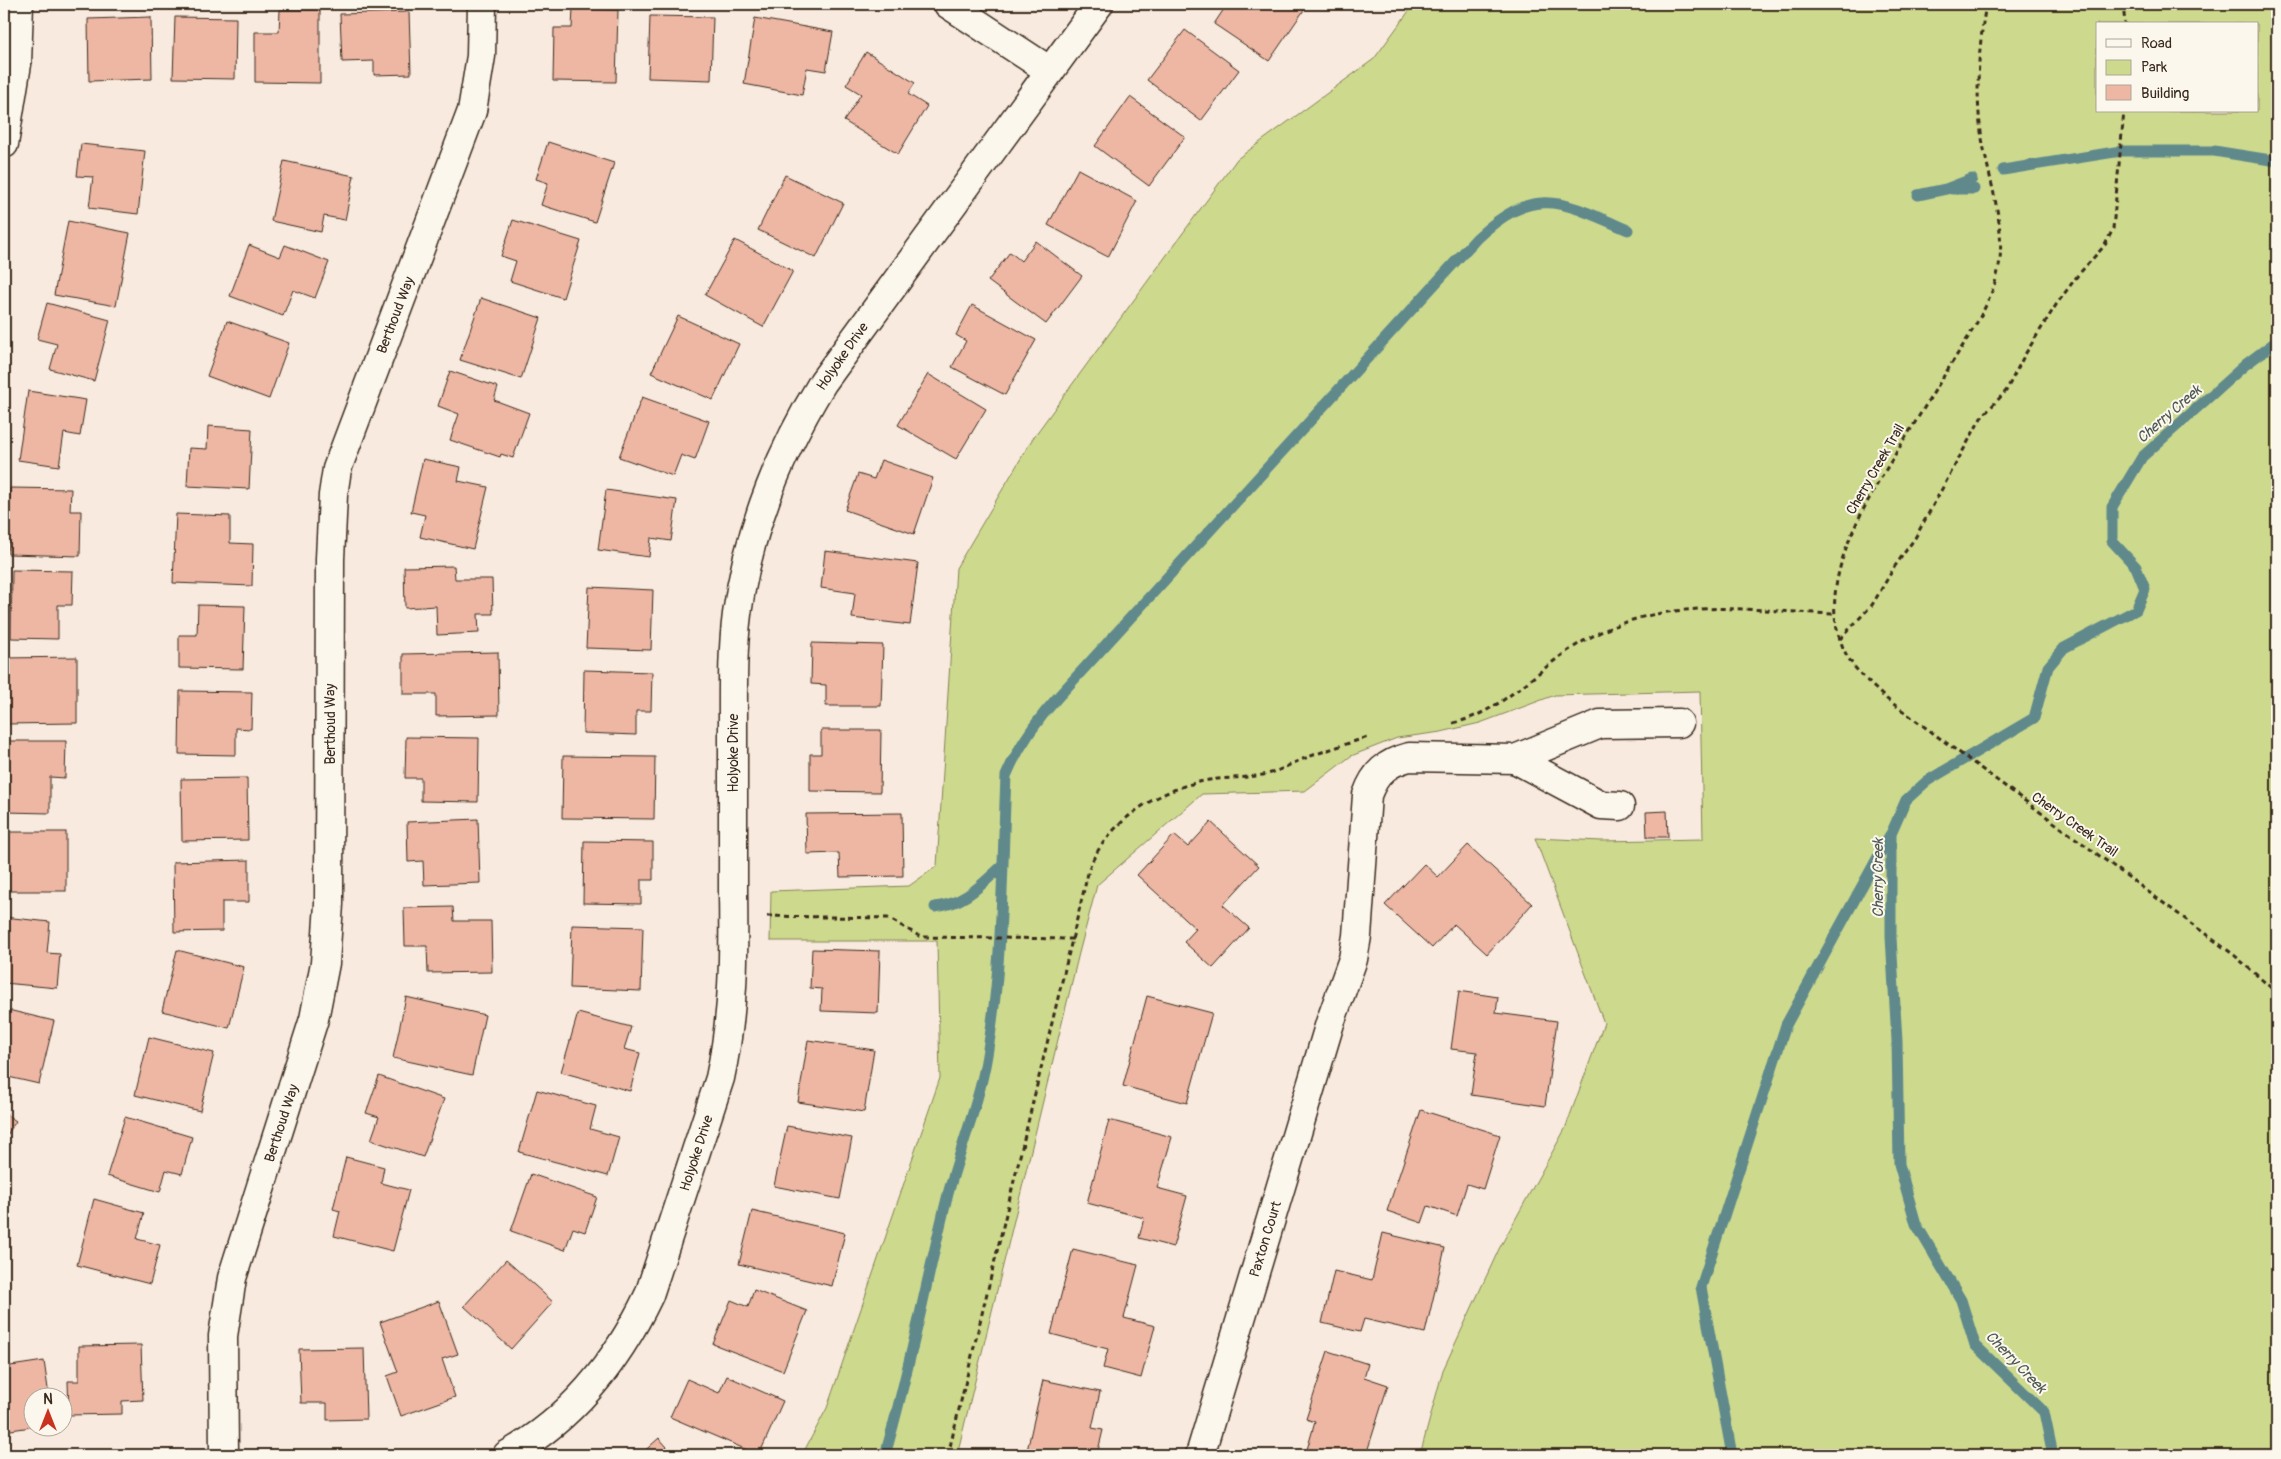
<svg xmlns="http://www.w3.org/2000/svg" width="2281" height="1459" viewBox="0 0 2281 1459" font-family="Pangolin,sans-serif">
  <style>
    .green { fill: #cdda8d; stroke: #848256; fill-rule: evenodd }
    .lines { fill: none; stroke-linecap: round; stroke-linejoin: round }
    .stream { stroke: #60898c; stroke-width: 11 }
    .building { fill: #eeb7a4; stroke: #3b2a1e }
    .minor-casing { stroke: #3b2a1e; stroke-width: 31 }
    .path { stroke: #3b2a1e; stroke-width: 3; stroke-dasharray: 5 4; stroke-linecap: butt }
    .minor { stroke: #fbf7ec; stroke-width: 28 }
    .labels { text-anchor: middle; stroke-width: 4; stroke-linejoin: round; paint-order: stroke }
    .street-label { font-size: 14px; fill: #3b2a1e; stroke: #fbf7ec }
    .water-label { font-size: 15px; font-style: italic; fill: #4e5955; stroke: #fbf7ec }
  </style>
  <rect width="100%" height="100%" fill="#f8eade"/>
  <filter id="ink" filterUnits="userSpaceOnUse"><feTurbulence type="fractalNoise" baseFrequency=".02" numOctaves="2"/><feDisplacementMap in="SourceGraphic" scale="10" xChannelSelector="R" yChannelSelector="G"/><feConvolveMatrix kernelMatrix="1 2 1 2 8 2 1 2 1" color-interpolation-filters="sRGB"/></filter>
  <g filter="url(#ink)">
    <path class="green" d="M1414,4H2277V1455H1420L1443,1370L1499,1249L1565,1129L1604,1023L1535,838L1602,841L1703,839L1700,691L1555,695L1480,723L1441,732L1397,738L1351,756L1305,791L1202,794L1097,885L1079,953L957,1455H802L827,1408L940,1078L937,941H770L771,891L909,886L937,866L956,568L1033,438L1237,159L1374,59ZM2097,24H2257V111H2097Z"/>
    <g class="lines">
      <g class="stream">
        <polyline points="2003,170 2121,151 2214,151 2277,161"/>
        <polyline points="1952,189 1974,189"/>
        <polyline points="1918,195 1946,189 1972,179"/>
        <path d="M935,907C965,904 981,885 1002,866"/>
        <path d="M885,1455C910,1369 926,1281 948,1194C960,1149 980,1100 987,1055C1003,964 1002,869 1006,776C1019,745 1036,721 1058,697L1477,238C1535,184 1561,201 1628,230"/>
        <polyline points="1732,1455 1701,1287 1786,1025 1890,835"/>
        <polyline points="2053,1455 2044,1412 1975,1345 1961,1300 1916,1224 1899,1164 1897,1041 1891,937 1891,834 1906,800 1927,781 2034,718 2048,667 2064,648 2136,610 2145,589 2136,567 2112,541 2112,507 2142,457 2245,365 2277,341"/>
      </g>
    </g>
    <g class="building">
      <polygon points="1222,4 1296,4 1304,10 1269,61 1214,24 1226,6"/>
      <polygon points="1332,4 1346,4 1342,10"/>
      <polygon points="573,9 618,10 616,82 553,81 554,28 572,28"/>
      <polygon points="280,10 320,10 320,83 255,82 255,32 279,32"/>
      <polygon points="409,12 411,74 374,75 374,61 342,62 340,14"/>
      <polygon points="650,16 713,17 711,80 648,78"/>
      <polygon points="151,17 152,79 89,81 88,19"/>
      <polygon points="175,17 236,18 235,79 173,78"/>
      <polygon points="755,18 833,32 826,71 807,68 802,95 744,84"/>
      <polygon points="1185,30 1239,70 1201,121 1147,80"/>
      <polygon points="866,52 915,83 908,94 927,106 898,154 844,121 861,94 846,85"/>
      <polygon points="1130,97 1185,137 1149,186 1095,146"/>
      <polygon points="548,142 614,163 595,222 541,205 548,183 536,179"/>
      <polygon points="81,144 145,151 138,214 89,208 93,177 77,176"/>
      <polygon points="284,161 354,176 345,220 324,216 321,232 271,221"/>
      <polygon points="1078,169 1137,201 1108,257 1048,225"/>
      <polygon points="785,175 843,203 816,258 758,230"/>
      <polygon points="513,220 581,241 563,298 510,281 516,261 501,256"/>
      <polygon points="68,221 130,233 116,306 54,295"/>
      <polygon points="735,240 793,271 763,327 705,295"/>
      <polygon points="1036,241 1082,276 1046,324 988,281 1010,252 1021,261"/>
      <polygon points="249,245 280,257 285,245 329,262 315,298 293,290 283,316 230,296"/>
      <polygon points="481,298 541,318 521,379 460,360"/>
      <polygon points="47,303 110,320 94,381 50,369 57,344 37,339"/>
      <polygon points="972,305 1036,340 1005,395 952,367 966,341 956,335"/>
      <polygon points="678,316 739,344 713,400 651,373"/>
      <polygon points="227,321 289,343 269,399 207,376"/>
      <polygon points="450,371 498,387 494,400 529,413 513,458 501,454 500,457 450,440 459,414 438,406"/>
      <polygon points="928,374 986,409 956,459 898,425"/>
      <polygon points="28,391 86,400 80,436 64,433 59,466 18,460"/>
      <polygon points="642,397 709,421 695,460 681,455 673,476 619,457"/>
      <polygon points="208,426 252,429 249,489 187,486 189,448 207,449"/>
      <polygon points="423,459 461,467 458,481 488,487 473,549 420,537 425,515 411,512"/>
      <polygon points="881,460 933,478 914,534 845,510 858,474 874,479"/>
      <polygon points="10,488 71,489 70,511 81,511 80,556 8,554"/>
      <polygon points="606,490 677,500 671,541 651,538 649,557 598,550"/>
      <polygon points="176,514 230,516 230,543 253,544 252,586 173,583"/>
      <polygon points="825,551 918,563 910,625 852,618 855,593 821,588"/>
      <polygon points="454,566 455,579 492,579 493,614 478,614 479,633 437,635 436,606 405,608 404,567"/>
      <polygon points="12,570 73,571 72,605 58,605 58,639 11,638"/>
      <polygon points="589,587 653,590 651,650 586,648"/>
      <polygon points="198,605 245,606 243,669 179,668 179,635 197,635"/>
      <polygon points="812,643 883,645 881,706 826,706 826,685 811,684"/>
      <polygon points="498,652 499,715 436,716 436,694 403,694 403,654"/>
      <polygon points="77,657 77,723 4,724 4,658"/>
      <polygon points="584,670 652,672 651,711 636,711 636,735 583,733"/>
      <polygon points="180,691 252,692 251,729 236,728 236,755 179,754"/>
      <polygon points="821,730 881,730 880,792 810,791 810,754 821,754"/>
      <polygon points="406,737 479,738 478,802 421,801 421,778 405,778"/>
      <polygon points="6,741 66,741 65,778 50,777 50,813 5,812"/>
      <polygon points="563,756 655,757 654,819 562,818"/>
      <polygon points="247,778 248,840 182,841 181,779"/>
      <polygon points="1667,811 1668,837 1647,837 1646,812"/>
      <polygon points="902,813 903,876 840,877 839,853 807,854 806,814"/>
      <polygon points="478,819 480,883 424,885 423,861 408,862 407,822"/>
      <polygon points="1211,822 1259,866 1223,905 1249,928 1213,968 1184,942 1196,929 1137,875 1174,835 1188,847"/>
      <rect x="4" y="832" width="62" height="59"/>
      <polygon points="584,841 653,842 653,880 641,880 641,904 583,903"/>
      <polygon points="1468,845 1532,904 1487,954 1454,924 1432,948 1385,905 1424,864 1438,877"/>
      <polygon points="249,860 249,902 222,902 222,931 174,932 173,862"/>
      <polygon points="453,907 454,921 491,921 492,972 428,973 427,946 405,946 404,908"/>
      <polygon points="4,917 50,922 47,953 60,954 57,988 4,983"/>
      <polygon points="572,925 643,927 641,991 570,988"/>
      <polygon points="812,949 880,951 878,1013 821,1011 822,989 810,988"/>
      <polygon points="177,950 244,967 229,1028 162,1011"/>
      <polygon points="1459,991 1498,997 1496,1013 1557,1021 1545,1106 1471,1095 1477,1052 1451,1049"/>
      <polygon points="1147,996 1212,1013 1187,1103 1123,1086"/>
      <polygon points="406,997 485,1015 472,1075 393,1058"/>
      <polygon points="4,1009 54,1021 39,1084 4,1076"/>
      <polygon points="578,1013 631,1027 624,1049 640,1053 630,1091 561,1072"/>
      <polygon points="149,1037 214,1053 200,1111 135,1095"/>
      <polygon points="808,1040 874,1050 864,1112 798,1102"/>
      <polygon points="379,1076 444,1099 423,1157 371,1140 379,1117 366,1113"/>
      <polygon points="537,1090 596,1106 590,1129 619,1137 608,1176 519,1152"/>
      <polygon points="1421,1110 1500,1135 1483,1189 1467,1184 1457,1216 1428,1206 1422,1223 1387,1211"/>
      <polygon points="4,1113 16,1121 4,1140"/>
      <polygon points="125,1117 192,1137 182,1174 166,1170 160,1192 107,1176"/>
      <polygon points="1109,1120 1172,1137 1157,1188 1187,1196 1173,1247 1139,1238 1144,1218 1087,1203"/>
      <polygon points="787,1126 852,1138 840,1199 774,1186"/>
      <polygon points="346,1157 384,1167 381,1183 409,1190 393,1251 334,1236 340,1211 333,1209"/>
      <polygon points="531,1174 597,1197 585,1232 573,1228 565,1250 511,1231"/>
      <polygon points="94,1199 144,1213 137,1239 160,1245 150,1284 77,1265"/>
      <polygon points="752,1211 845,1233 832,1286 739,1264"/>
      <polygon points="1383,1233 1445,1248 1425,1333 1364,1319 1360,1332 1322,1323 1334,1271 1372,1280"/>
      <polygon points="1073,1249 1138,1265 1124,1318 1155,1326 1141,1378 1103,1368 1108,1349 1051,1334"/>
      <polygon points="506,1260 553,1302 511,1349 464,1306"/>
      <polygon points="754,1290 807,1311 783,1371 713,1344 731,1300 748,1307"/>
      <polygon points="439,1301 458,1354 442,1359 455,1397 401,1416 387,1376 398,1372 380,1322"/>
      <polygon points="141,1345 143,1400 122,1401 122,1414 69,1415 68,1381 79,1381 79,1346"/>
      <polygon points="364,1348 366,1419 327,1420 327,1403 301,1403 299,1349"/>
      <polygon points="1328,1351 1368,1364 1364,1377 1388,1385 1366,1455 1313,1455 1306,1453 1315,1422 1306,1419"/>
      <polygon points="44,1361 49,1396 32,1396 32,1426 38,1426 4,1431 4,1367"/>
      <polygon points="727,1376 783,1401 759,1455 670,1417 687,1379 719,1393"/>
      <polygon points="1043,1380 1100,1392 1092,1428 1103,1430 1097,1455 1026,1455"/>
      <polygon points="659,1438 674,1455 640,1455"/>
    </g>
    <g class="lines">
      <g class="minor-casing">
        <g id="minor">
          <polyline points="948,4 1050,71"/>
          <polyline points="4,144 17,64 19,4"/>
          <polyline points="1515,759 1601,805 1620,806"/>
          <polyline points="224,1455 223,1336 232,1278 314,1019 325,963 329,904 330,559 333,495 337,469 472,111 481,56 482,4"/>
          <path d="M507,1455C572,1419 617,1362 649,1295L720,1078C734,1013 734,956 733,890C733,837 733,784 733,731C733,693 732,653 737,614C748,532 780,452 823,382L1099,4"/>
          <path d="M1200,1455L1330,1023L1353,959L1357,936L1367,795C1375,773 1386,763 1409,757L1515,759L1600,724L1679,723"/>
        </g>
      </g>
      <g class="path">
        <path d="M1986,4C1979,45 1975,91 1981,132C1987,174 2004,217 2000,259C1996,296 1974,328 1955,358C1937,387 1919,416 1901,445C1868,499 1815,579 1842,645C1850,667 1868,681 1884,697L2234,955L2277,993"/>
        <polyline points="2123,4 2125,24"/>
        <polyline points="1840,639 1872,605 1895,566 1915,538 1981,418 2006,391 2024,356 2056,305 2078,275 2105,245 2113,229 2124,111"/>
        <path d="M1453,723C1501,713 1536,670 1577,645C1661,593 1743,611 1836,614"/>
        <polyline points="767,916 888,918 921,937 1073,939"/>
        <path d="M948,1455L1089,869C1105,826 1151,794 1195,783C1220,776 1246,780 1271,773C1282,770 1292,763 1303,759C1324,751 1346,744 1368,737"/>
      </g>
      <use href="#minor" class="minor"/>
    </g>
  </g>
  <g class="labels">
    <g class="street-label">
      <text transform="translate(395 315) rotate(-69)" y="5">Berthoud Way</text>
      <text transform="translate(842 356) rotate(-55)" y="5">Holyoke Drive</text>
      <text transform="translate(1875 469) rotate(-60)" y="5">Cherry Creek Trail</text>
      <text transform="translate(330 724) rotate(-90)" y="5">Berthoud Way</text>
      <text transform="translate(733 753) rotate(-90)" y="5">Holyoke Drive</text>
      <text transform="translate(2075 824) rotate(35)" y="5">Cherry Creek Trail</text>
      <text transform="translate(281 1123) rotate(-72)" y="5">Berthoud Way</text>
      <text transform="translate(696 1153) rotate(-72)" y="5">Holyoke Drive</text>
      <text transform="translate(1265 1239) rotate(-73)" y="5">Paxton Court</text>
    </g>
    <g class="water-label">
      <text transform="translate(2169 414) rotate(-41)" y="5">Cherry Creek</text>
      <text transform="translate(1878 878) rotate(-90)" y="5">Cherry Creek</text>
      <text transform="translate(2016 1362) rotate(46)" y="5">Cherry Creek</text>
    </g>
  </g>
  <rect width="2281" height="1459" fill="none" stroke="#fbf7ec" stroke-width="20"/>
  <rect x="10" y="10" width="2261" height="1439" fill="none" stroke="#3b2a1e" stroke-width="2" filter="url(#ink)"/>
  <rect x="2096" y="22" width="162" height="90" fill="#fbf7ec" stroke="#aea59a"/>
  <rect x="2106" y="39" width="25" height="8" fill="#fbf7ec" stroke="#aea59a"/>
  <text x="2141" y="48" font-size="15" fill="#3b2a1e">Road</text>
  <rect x="2106" y="60" width="25" height="15" fill="#cdda8d" stroke="#aea59a"/>
  <text x="2141" y="72" font-size="15" fill="#3b2a1e">Park</text>
  <rect x="2106" y="85" width="25" height="15" fill="#eeb7a4" stroke="#aea59a"/>
  <text x="2141" y="98" font-size="15" fill="#3b2a1e">Building</text>
  <g transform="translate(48 1412)"><circle r="24" fill="#fbf7ec" stroke="#aea59a"/>
  <path d="M0-4L9 19L0 12L-9 19Z" fill="#c8321e"/>
  <text y="-8" font-size="14" font-weight="bold" text-anchor="middle" fill="#3b2a1e">N</text>
  </g>
</svg>
